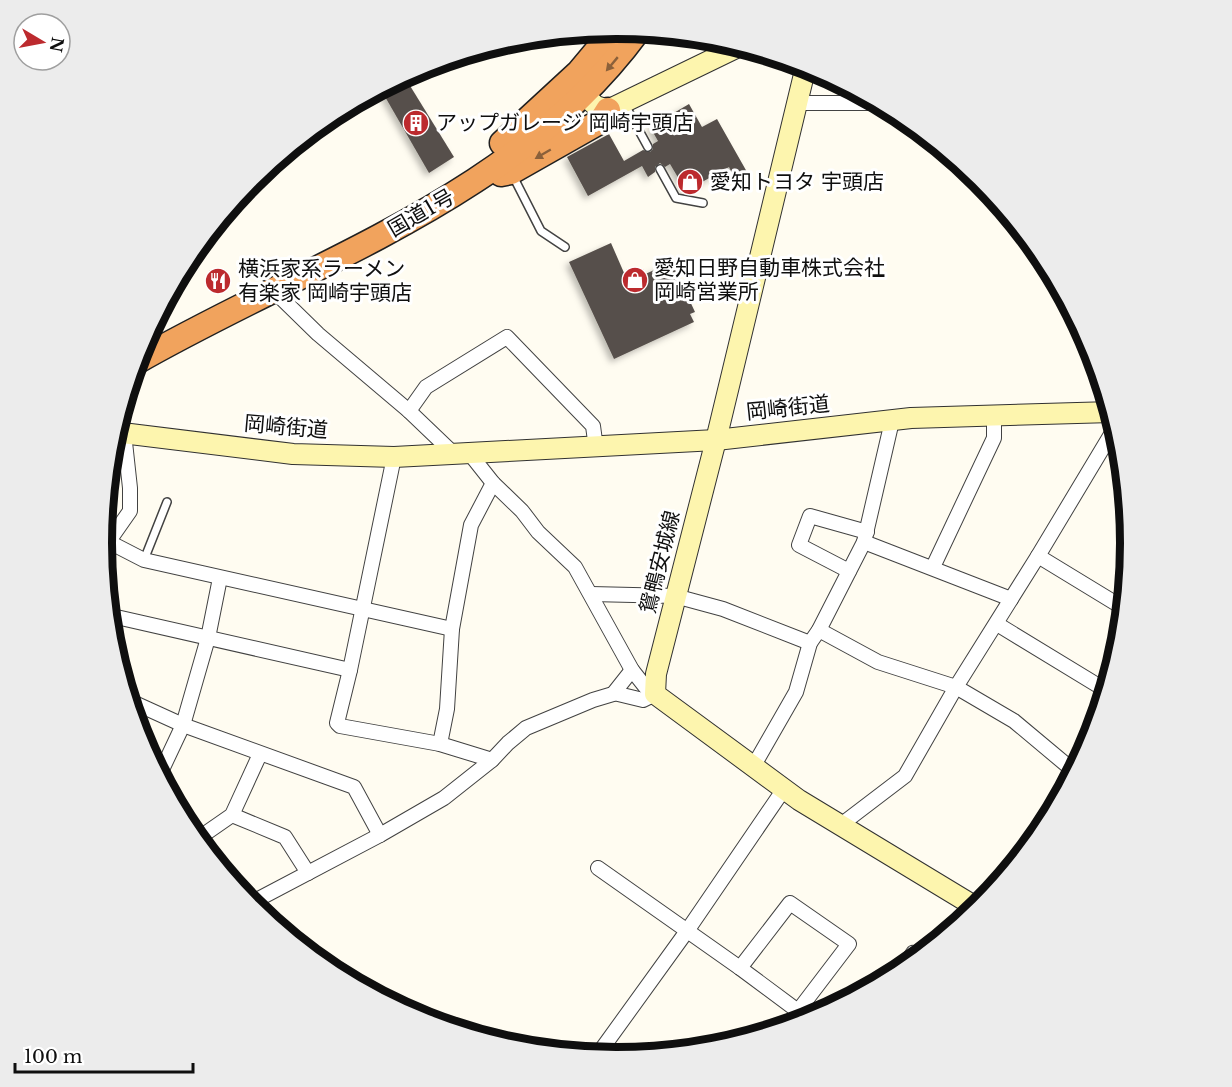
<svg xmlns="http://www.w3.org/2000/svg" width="1232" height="1087" viewBox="0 0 1232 1087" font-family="'Libre Baskerville','Noto Sans JP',serif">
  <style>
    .building { fill: #57504b; filter: url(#shadow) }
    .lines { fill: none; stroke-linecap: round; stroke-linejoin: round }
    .lane-casing { stroke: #424242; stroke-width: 10 }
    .street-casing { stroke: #424242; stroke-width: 16 }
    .secondary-casing { stroke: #313131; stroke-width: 22 }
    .highway-casing { stroke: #202020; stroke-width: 27 }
    .lane { stroke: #fff; stroke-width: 7 }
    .street { stroke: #fff; stroke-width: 14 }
    .secondary { stroke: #fdf5ae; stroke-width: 20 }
    .highway { stroke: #f1a35d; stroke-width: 24 }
    .oneway { fill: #8b603a }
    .labels { text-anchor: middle; stroke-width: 6; stroke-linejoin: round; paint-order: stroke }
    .poi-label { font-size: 21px; fill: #0f0f0f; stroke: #fff; text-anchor: start }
    .street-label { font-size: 21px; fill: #0f0f0f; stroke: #fff }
    .rim { fill: none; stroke: #0f0f0f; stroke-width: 8 }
  </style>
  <defs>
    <filter id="shadow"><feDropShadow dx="-3.5" dy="3.5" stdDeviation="3" flood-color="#0004"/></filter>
  </defs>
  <rect width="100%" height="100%" fill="#fffcf1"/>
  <g class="building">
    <polygon points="404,76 454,157 429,173 380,88"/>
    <polygon points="689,104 702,127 717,119 747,172 735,179 729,167 686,191 670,164 665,167 660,163 655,167 655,172 648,177 642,166 588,196 567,157 609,134 624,161 643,150 650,152 653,149 653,144 658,141 650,127"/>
    <polygon points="611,243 628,282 665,265 669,272 675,269 695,312 690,314 694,322 614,359 569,262"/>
  </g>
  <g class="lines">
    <g class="lane-casing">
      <g id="lane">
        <polyline points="625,105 648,147"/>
        <polyline points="660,169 676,198 703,203"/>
        <polyline points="512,174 541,231 565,247"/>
        <polyline points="144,560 167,502"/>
      </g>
    </g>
    <g class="street-casing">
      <g id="street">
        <polyline points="796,103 880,103"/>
        <polyline points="274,291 318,334 409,411 455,455"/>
        <polyline points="145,337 147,338"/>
        <polyline points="409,411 426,387 507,337 593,426 596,448"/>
        <polyline points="470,454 493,483 522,511 538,532 575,567 632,670 647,689 655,694"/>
        <polyline points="394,457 350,670 337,723 340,726 440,744 492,760"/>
        <polyline points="109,542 144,560 452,629"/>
        <polyline points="864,542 1011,599"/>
        <polyline points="102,551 130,511 130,488 124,433"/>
        <polyline points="1038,556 1125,609"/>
        <polyline points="933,567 994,438 994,416"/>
        <polyline points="849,571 799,545 810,516 867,532"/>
        <polyline points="591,594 675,596 723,609 810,643"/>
        <polyline points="112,616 350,670"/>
        <polyline points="997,624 1107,691"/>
        <polyline points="819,630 878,662 956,687 1014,721 1075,772"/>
        <polyline points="614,693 643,700 655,694"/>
        <polyline points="128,700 183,725 354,787 380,835"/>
        <polyline points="440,744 447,709 452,629 471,525 493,483"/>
        <polyline points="753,767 796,692 810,643 819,630 864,542 892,421"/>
        <polyline points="159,776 183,725 208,638 220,578"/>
        <polyline points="232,815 285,837 308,873"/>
        <polyline points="842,824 905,776 956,687 1038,556 1116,426"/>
        <polyline points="196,840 232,815 260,754"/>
        <polyline points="598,868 740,968 810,1020"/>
        <polyline points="249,904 380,835 444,798 492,760 508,743 526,728 593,700 613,694 632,670"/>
        <polyline points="740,968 790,903 849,944 798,1011"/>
        <polyline points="899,973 913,953 921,956"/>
        <polyline points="596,1057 687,931 784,789"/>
      </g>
    </g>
    <g class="secondary-casing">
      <g id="secondary">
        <polyline points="806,66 716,440 656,674 655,694 799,800 979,909"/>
        <polyline points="572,84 596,106 608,110 740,46"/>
        <polyline points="114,432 293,454 394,457 716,440 911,418 1112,412"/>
      </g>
    </g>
    <g class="highway-casing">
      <g id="highway">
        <polyline points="502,143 579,72 615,29"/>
        <polyline points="501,174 511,172 601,121 608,110"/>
        <path d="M136,362C310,262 515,199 638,31"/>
      </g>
    </g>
    <use href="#lane" class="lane"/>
    <use href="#street" class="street"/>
    <use href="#secondary" class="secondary"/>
    <use href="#highway" class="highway"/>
  </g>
  <defs><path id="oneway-solid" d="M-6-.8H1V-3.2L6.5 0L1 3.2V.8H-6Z" transform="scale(1.5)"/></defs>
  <g class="oneway">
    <use href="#oneway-solid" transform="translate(612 64) rotate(130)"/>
    <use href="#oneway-solid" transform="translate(543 154) rotate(150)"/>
  </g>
  <defs>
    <g id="building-disc" transform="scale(1.35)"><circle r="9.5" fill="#bc2a2e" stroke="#fff"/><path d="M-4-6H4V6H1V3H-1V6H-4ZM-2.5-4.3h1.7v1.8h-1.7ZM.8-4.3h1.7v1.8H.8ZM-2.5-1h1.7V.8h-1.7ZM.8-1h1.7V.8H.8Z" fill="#fff"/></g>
    <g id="shop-disc" transform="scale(1.35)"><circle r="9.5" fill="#bc2a2e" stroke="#fff"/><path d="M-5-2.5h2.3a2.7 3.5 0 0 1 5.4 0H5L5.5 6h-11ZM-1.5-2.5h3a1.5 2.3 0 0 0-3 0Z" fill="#fff"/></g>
    <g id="restaurant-disc" transform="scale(1.35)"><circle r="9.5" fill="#bc2a2e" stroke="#fff"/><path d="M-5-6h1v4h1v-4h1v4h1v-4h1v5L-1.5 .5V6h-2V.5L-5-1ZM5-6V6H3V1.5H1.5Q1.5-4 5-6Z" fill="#fff"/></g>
  </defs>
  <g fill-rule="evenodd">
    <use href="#building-disc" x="416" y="123"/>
    <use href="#shop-disc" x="690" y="182"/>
    <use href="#shop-disc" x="635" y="280"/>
    <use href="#restaurant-disc" x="218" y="281"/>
  </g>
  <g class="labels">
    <g class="poi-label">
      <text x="436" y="130">アップガレージ 岡崎宇頭店</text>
      <text x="710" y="189">愛知トヨタ 宇頭店</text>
      <text x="654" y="275">愛知日野自動車株式会社<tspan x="654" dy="24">岡崎営業所</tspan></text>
      <text x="238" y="276">横浜家系ラーメン<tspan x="238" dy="24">有楽家 岡崎宇頭店</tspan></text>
    </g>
    <g class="street-label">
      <text transform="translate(421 213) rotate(-30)" y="7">国道1号</text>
      <text transform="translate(788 408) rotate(-6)" y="7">岡崎街道</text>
      <text transform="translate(286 427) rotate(5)" y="7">岡崎街道</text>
      <text transform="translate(660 562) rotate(-76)" y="7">鴛鴨安城線</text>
    </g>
  </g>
  <path d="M0 0H1232V1087H0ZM112 543a504 504 0 1 1 1008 0a504 504 0 1 1-1008 0Z" fill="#ececec" fill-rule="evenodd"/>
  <path class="rim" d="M112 543a504 504 0 1 1 1008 0a504 504 0 1 1-1008 0Z"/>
  <g transform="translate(42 42) rotate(100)"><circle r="28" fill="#ffffff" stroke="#9f9f9f" stroke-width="1.5"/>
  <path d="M0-4.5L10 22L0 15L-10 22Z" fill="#bc2a2e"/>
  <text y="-9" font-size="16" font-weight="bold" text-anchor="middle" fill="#0f0f0f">N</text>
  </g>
  <path d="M15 1063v9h178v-9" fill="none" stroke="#0f0f0f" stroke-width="3"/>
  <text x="24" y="1063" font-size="18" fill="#0f0f0f" stroke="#ffffff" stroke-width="4.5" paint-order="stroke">100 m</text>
</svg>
